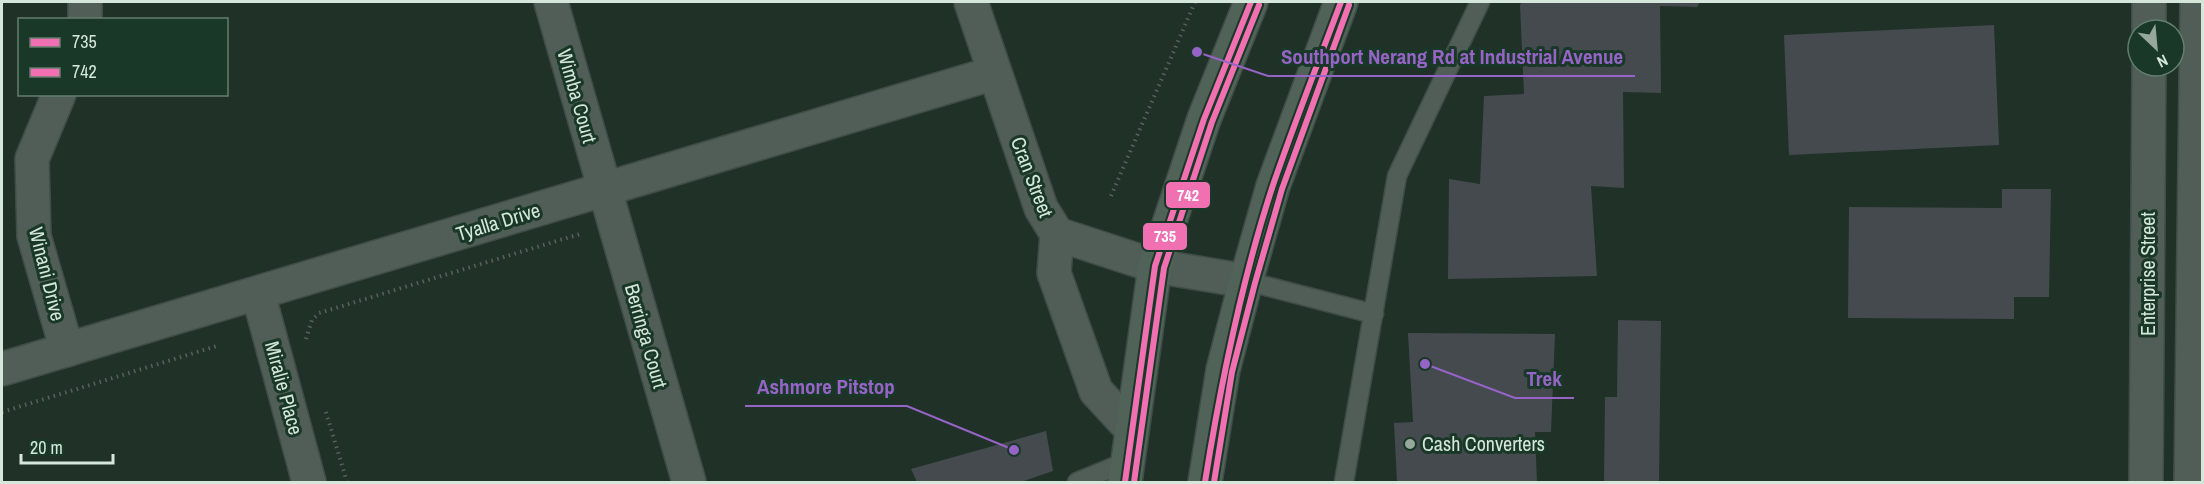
<svg xmlns="http://www.w3.org/2000/svg" width="2204" height="484" viewBox="0 0 2204 484" font-family="'Archivo Narrow',sans-serif">
  <style>
    .building { fill: #454a4f }
    .lines { fill: none; stroke-linecap: round; stroke-linejoin: round }
    .service-casing { stroke: #3e4d45; stroke-width: 21 }
    .minor-casing { stroke: #3e4d45; stroke-width: 36 }
    .primary-casing { stroke: #3e4d45; stroke-width: 36 }
    .path { stroke: #57625c; stroke-width: 4; stroke-dasharray: 1.5 4.5; stroke-linecap: butt }
    .service { stroke: #515e57; stroke-width: 18 }
    .minor { stroke: #515e57; stroke-width: 33 }
    .primary { stroke: #516259; stroke-width: 33 }
    .bus-1-casing { stroke: #193827; stroke-width: 10 }
    .bus-2-casing { stroke: #193827; stroke-width: 10 }
    .bus-1 { stroke: #f070b1; stroke-width: 6 }
    .bus-2 { stroke: #f070b1; stroke-width: 6 }
    .poi-dot { fill: #96a79c; stroke: #193827; stroke-width: 2 }
    .labels { text-anchor: middle; stroke-width: 6; stroke-linejoin: round; paint-order: stroke }
    .street-label { font-size: 20px; fill: #d5e6db; stroke: #193827 }
    .poi-label { font-size: 20px; fill: #d5e6db; stroke: #193827; text-anchor: start }
    .leader { fill: none; stroke: #9664c7; stroke-width: 2 }
    .callout-dot { fill: #9664c7; stroke: #193827; stroke-width: 2 }
    .callout-label { font-size: 21px; text-anchor: middle; font-weight: bold; fill: #9664c7; stroke: #193827; stroke-width: 6; stroke-linejoin: round; paint-order: stroke }
    .line-badge { stroke: #193827; stroke-width: 2 }
    .badge-label { font-size: 16px; text-anchor: middle; font-weight: bold; fill: #fff }
  </style>
  <rect width="100%" height="100%" fill="#203128"/>
  <g class="building">
    <polygon points="1522,2 1700,2 1697,7 1660,6 1661,93 1623,92 1624,188 1591,186 1597,276 1448,279 1449,179 1480,184 1484,96 1524,94 1520,5"/>
    <polygon points="1994,25 1999,145 1789,155 1784,35"/>
    <polygon points="2002,189 2051,189 2049,297 2014,297 2014,319 1848,318 1849,207 2002,208"/>
    <polygon points="1618,320 1661,321 1659,482 1604,482 1605,397 1617,397"/>
    <polygon points="1408,333 1555,334 1551,432 1535,432 1537,482 1397,482 1394,423 1413,422"/>
    <polygon points="1046,431 1053,471 1021,482 917,482 911,469"/>
  </g>
  <g class="lines">
    <g class="service-casing">
      <g id="service">
        <polyline points="1246,281 1374,314"/>
        <polyline points="1077,482 1128,461"/>
        <polyline points="1344,482 1397,176 1480,2"/>
      </g>
    </g>
    <g class="minor-casing">
      <g id="minor">
        <polyline points="551,2 689,482"/>
        <polyline points="971,2 1041,208 1057,234 1155,266 1246,281"/>
        <polyline points="85,20 85,2"/>
        <polyline points="2149,30 2149,2"/>
        <polyline points="59,94 32,159 34,236 67,350"/>
        <polyline points="1057,234 1054,273 1096,391 1132,430"/>
        <polyline points="258,293 309,482"/>
        <polyline points="2,369 994,73"/>
        <polyline points="2146,482 2149,66"/>
        <polyline points="2191,482 2197,2"/>
      </g>
    </g>
    <g class="primary-casing">
      <g id="primary">
        <polyline points="1125,482 1155,266 1204,119 1251,2"/>
        <polyline points="1205,482 1223,370 1246,281 1273,186 1341,2"/>
      </g>
    </g>
    <g class="path">
      <polyline points="1111,196 1195,2"/>
      <polyline points="306,339 312,320 319,313 580,234"/>
      <polyline points="2,412 220,345"/>
      <polyline points="326,412 347,482"/>
    </g>
    <use href="#service" class="service"/>
    <use href="#minor" class="minor"/>
    <use href="#primary" class="primary"/>
    <g class="bus-1-casing">
      <g id="bus-1">
        <polyline points="1125,482 1155,266 1204,119 1251,2"/>
        <path d="M1205,482C1221,382 1241,282 1273,185C1294,124 1318,63 1341,2"/>
      </g>
    </g>
    <g class="bus-2-casing">
      <g id="bus-2">
        <polyline points="1134,482 1164,268 1212,122 1259,5"/>
        <polyline points="1214,482 1232,372 1255,283 1282,189 1349,5"/>
      </g>
    </g>
    <use href="#bus-1" class="bus-1"/>
    <use href="#bus-2" class="bus-2"/>
  </g>
  <circle class="poi-dot" cx="1410" cy="444" r="6"/>
  <g class="labels">
    <g class="street-label">
      <text transform="translate(577 96) rotate(74)" y="7">Wimba Court</text>
      <text transform="translate(1032 177) rotate(69)" y="7">Cran Street</text>
      <text transform="translate(498 222) rotate(-17)" y="7">Tyalla Drive</text>
      <text transform="translate(47 274) rotate(76)" y="7">Winani Drive</text>
      <text transform="translate(2148 274) rotate(-90)" y="7">Enterprise Street</text>
      <text transform="translate(646 336) rotate(74)" y="7">Berringa Court</text>
      <text transform="translate(284 388) rotate(75)" y="7">Miralie Place</text>
    </g>
    <g class="poi-label">
      <text x="1422" y="451">Cash Converters</text>
    </g>
  </g>
  <path class="leader" d="M1197 52L1268 76H1635M1425 364L1515 398H1574M1014 450L907 406H745"/>
  <g class="callout-dot">
    <circle cx="1197" cy="52" r="6"/>
    <circle cx="1425" cy="364" r="6"/>
    <circle cx="1014" cy="450" r="6"/>
  </g>
  <g class="callout-label">
    <text x="1452" y="64">Southport Nerang Rd at Industrial Avenue</text>
    <text x="1544" y="386">Trek</text>
    <text x="826" y="394">Ashmore Pitstop</text>
  </g>
  <g class="line-badge">
    <rect x="1165" y="181" width="46" height="28" rx="6" fill="#f070b1"/>
    <rect x="1142" y="222" width="46" height="29" rx="6" fill="#f070b1"/>
  </g>
  <g class="badge-label">
    <text x="1188" y="201">742</text>
    <text x="1165" y="242">735</text>
  </g>
  <rect width="2204" height="484" fill="none" stroke="#d5e6db" stroke-width="6"/>
  <rect x="18" y="18" width="210" height="78" fill="#193827" stroke="#647e6f" stroke-width="1.5"/>
  <rect x="30" y="38" width="30" height="9" fill="#f070b1" stroke="#647e6f" stroke-width="1.5"/>
  <text x="72" y="48" font-size="18" fill="#d5e6db">735</text>
  <rect x="30" y="68" width="30" height="9" fill="#f070b1" stroke="#647e6f" stroke-width="1.5"/>
  <text x="72" y="78" font-size="18" fill="#d5e6db">742</text>
  <g transform="translate(2156 48) rotate(154)"><circle r="28" fill="#193827" stroke="#647e6f" stroke-width="1.5"/>
  <path d="M0-4.5L10 22L0 15L-10 22Z" fill="#96a79c"/>
  <text y="-9" font-size="16" font-weight="bold" text-anchor="middle" fill="#d5e6db">N</text>
  </g>
  <path d="M21 454v9h92v-9" fill="none" stroke="#d5e6db" stroke-width="3"/>
  <text x="30" y="454" font-size="18" fill="#d5e6db" stroke="#193827" stroke-width="4.5" paint-order="stroke">20 m</text>
</svg>
